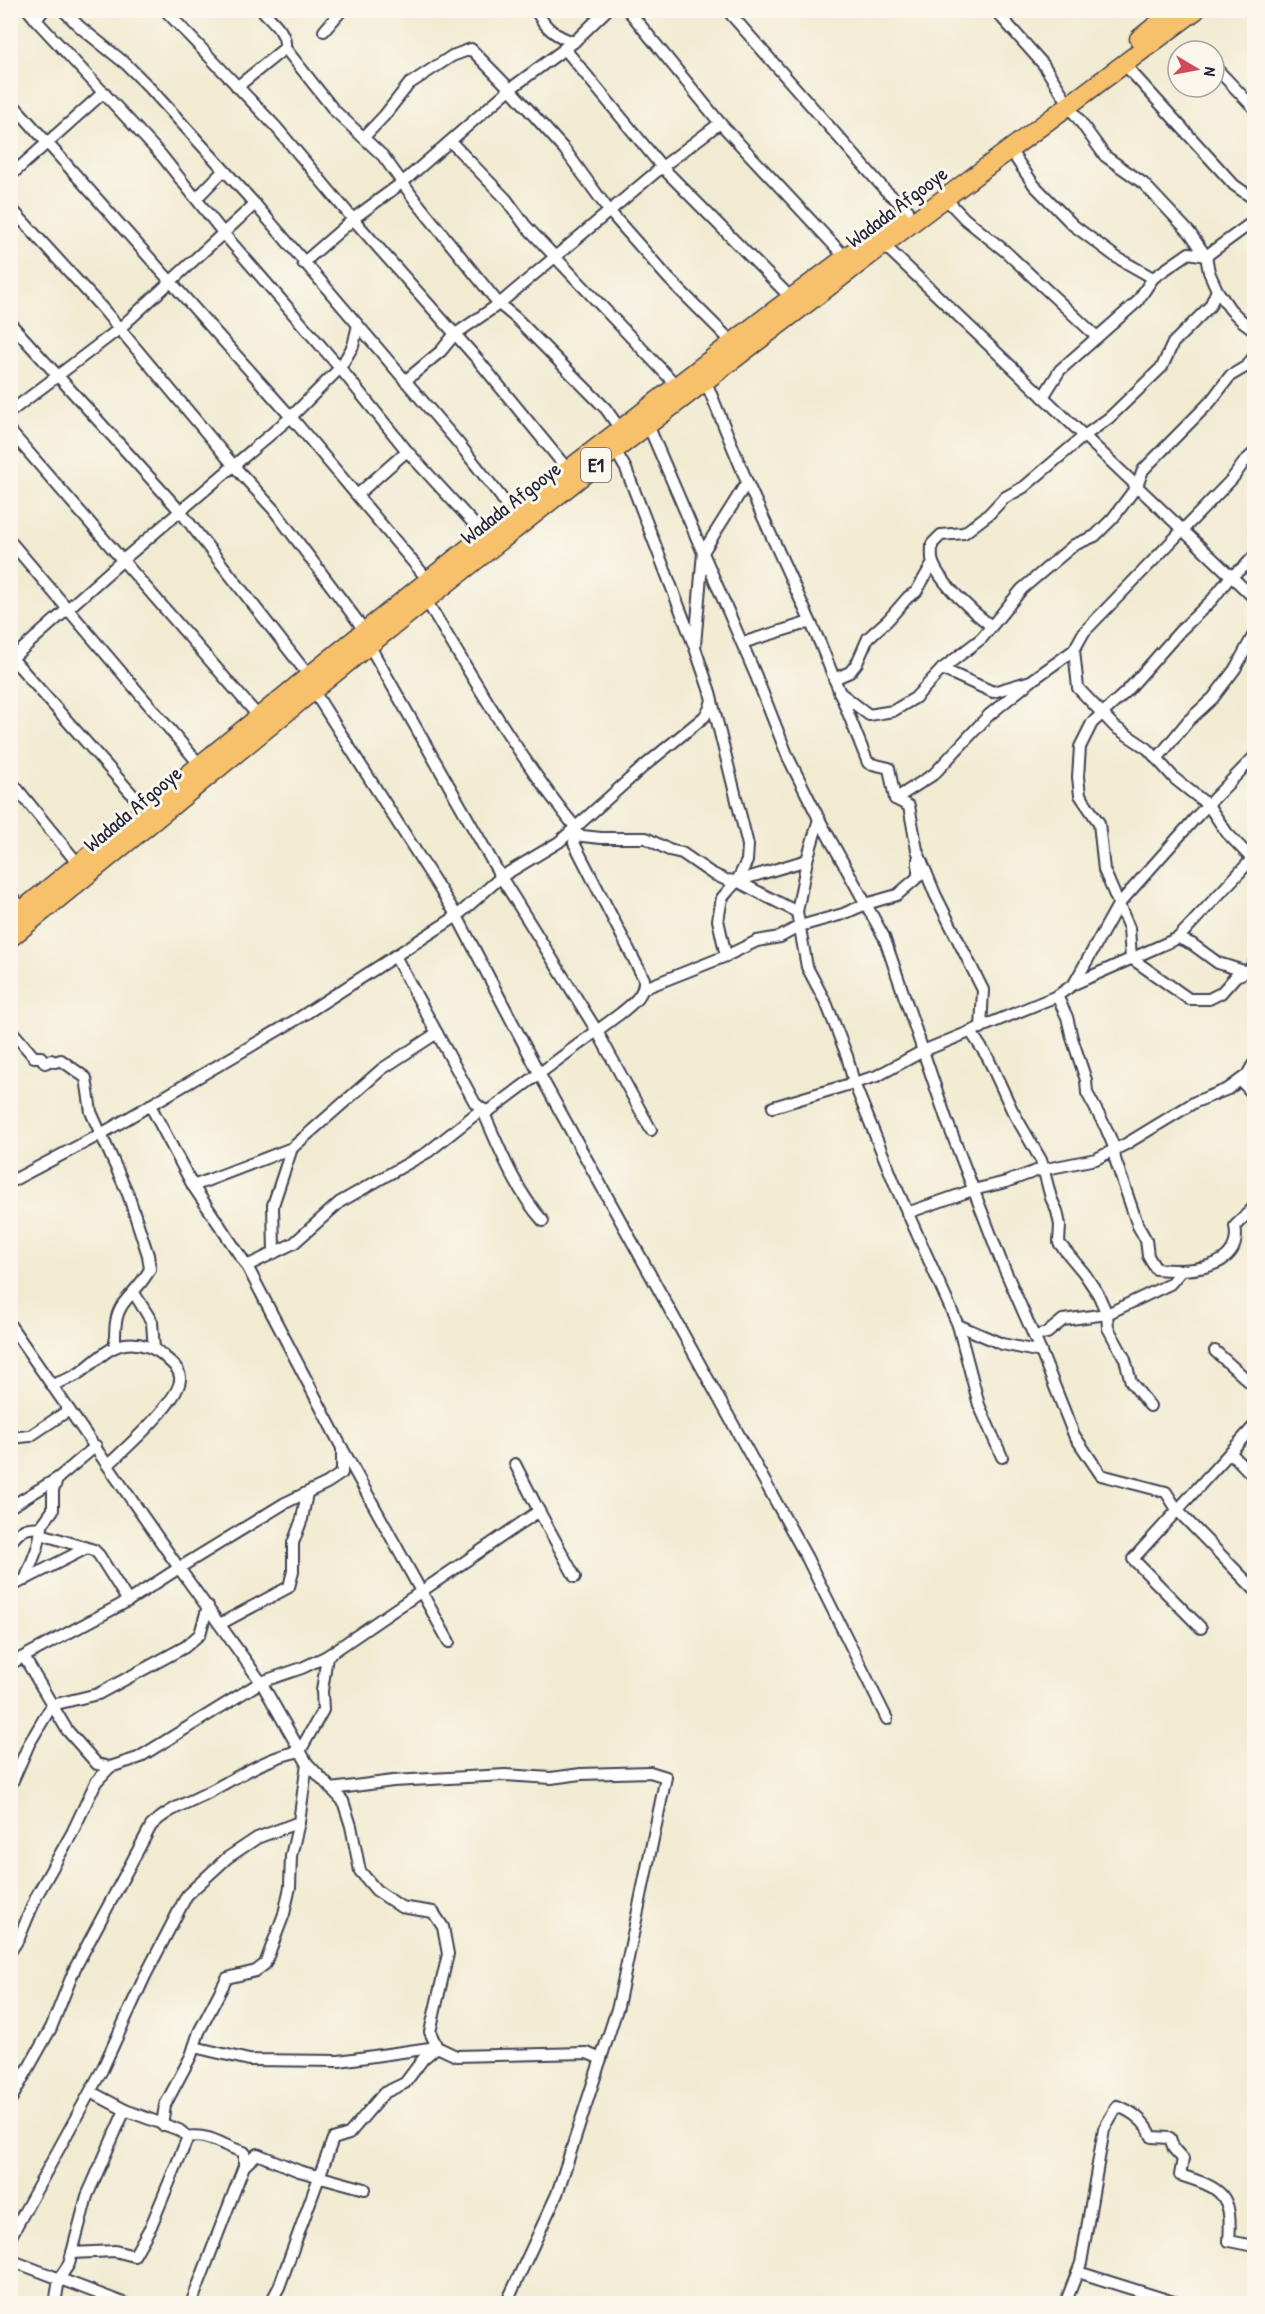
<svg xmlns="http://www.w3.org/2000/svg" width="1265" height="2314" viewBox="0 0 1265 2314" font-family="'Patrick Hand',sans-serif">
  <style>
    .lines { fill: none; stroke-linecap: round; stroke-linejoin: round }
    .minor-casing { stroke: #414052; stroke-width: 14 }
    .trunk-casing { stroke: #414052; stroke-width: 21 }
    .minor { stroke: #fff; stroke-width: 10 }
    .trunk { stroke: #f7c06b; stroke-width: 18 }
    .labels { text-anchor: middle; stroke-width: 6; stroke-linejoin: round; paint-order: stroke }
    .shield { fill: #fbf7ec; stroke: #636270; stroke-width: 1.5 }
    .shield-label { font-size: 20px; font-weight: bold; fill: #22223b }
    .street-label { font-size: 21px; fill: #22223b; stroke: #fbf7ec }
  </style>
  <rect width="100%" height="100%" fill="#fbf7ec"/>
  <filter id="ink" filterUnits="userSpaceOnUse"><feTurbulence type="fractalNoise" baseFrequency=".0167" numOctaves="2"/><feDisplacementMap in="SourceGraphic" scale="12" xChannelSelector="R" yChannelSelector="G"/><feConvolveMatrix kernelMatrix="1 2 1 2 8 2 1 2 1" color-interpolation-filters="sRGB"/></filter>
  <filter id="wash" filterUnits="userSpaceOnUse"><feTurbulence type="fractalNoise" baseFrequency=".008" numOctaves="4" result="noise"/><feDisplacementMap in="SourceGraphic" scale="24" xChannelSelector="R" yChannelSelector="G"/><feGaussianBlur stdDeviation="1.35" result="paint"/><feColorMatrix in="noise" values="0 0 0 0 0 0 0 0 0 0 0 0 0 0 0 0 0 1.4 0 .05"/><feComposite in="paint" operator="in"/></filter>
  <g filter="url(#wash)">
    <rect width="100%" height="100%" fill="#f1ebd2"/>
  </g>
  <g filter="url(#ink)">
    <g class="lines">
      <g class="minor-casing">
        <g id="minor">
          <polyline points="28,10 36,20 44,10"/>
          <polyline points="165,10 276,127 353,219 478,360 568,470"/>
          <path d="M262,10C272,21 287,32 285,48"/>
          <path d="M536,10C545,28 555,36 574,42"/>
          <polyline points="628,10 720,123 845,257"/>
          <polyline points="727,10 885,190 908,210"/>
          <polyline points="995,10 1043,64 1063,95"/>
          <polyline points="1250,10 1254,14"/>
          <polyline points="36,20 162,156 224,234 340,368 407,451 485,536"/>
          <polyline points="324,31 342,10"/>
          <polyline points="564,48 662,167 791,298"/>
          <polyline points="1125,65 1234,185 1254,199"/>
          <polyline points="1214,66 1254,108"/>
          <polyline points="237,87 285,48 334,110 383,156 415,200 499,304 516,318 606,409 620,429"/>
          <polyline points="10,101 291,417 429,581"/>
          <polyline points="1069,106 1105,156 1143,183 1190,233 1206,256 1209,272 1217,290 1230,309 1242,321 1254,330"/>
          <polyline points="364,137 384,116 409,84 452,56 471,49 510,89 565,150 610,212 669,279 733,343"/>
          <polyline points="451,142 506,199 525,225 677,386"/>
          <polyline points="1010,150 1034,185 1073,225 1116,257 1153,278"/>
          <polyline points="10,176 104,92"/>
          <polyline points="197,198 224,170"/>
          <polyline points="945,198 965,219 1005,251 1097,337"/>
          <polyline points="10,207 103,309 234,466 274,510 365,631"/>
          <polyline points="884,245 1254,598"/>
          <polyline points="303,263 357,216 403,182 510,89 574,42 607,10"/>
          <polyline points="10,323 180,511 309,676"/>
          <polyline points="358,325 460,445 501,497 511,514"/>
          <polyline points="405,381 441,351 454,335 499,304 662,167 720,123"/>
          <polyline points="706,382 747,482 820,643 868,763 889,768 895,799 909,806 917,850 935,894 983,990 981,1028"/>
          <polyline points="1043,397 1060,370 1137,302 1153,278 1189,253 1206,256 1254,221"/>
          <polyline points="10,412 119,329 255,204"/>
          <polyline points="648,425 756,676 788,757 819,819 884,937 947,1121 1001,1261 1041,1352 1074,1435 1101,1475 1166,1492 1178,1511 1254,1589"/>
          <polyline points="10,431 259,717"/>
          <polyline points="1254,453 1245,461 1232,479 1084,632 1074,650 1078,688 1115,727 1148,749 1175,779 1208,805 1227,833 1254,861"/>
          <polyline points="357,495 407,451"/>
          <polyline points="10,541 200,765"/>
          <polyline points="1254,556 1244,567 1231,576 1212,600 1180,631 1127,691 1092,723 1080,747 1078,777 1080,795 1099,823 1104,870 1129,928 1131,958 1189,999 1209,999 1221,993 1236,976 1247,972 1254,963"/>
          <path d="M991,626C974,613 941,584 933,563C931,558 932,550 932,544L941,535L964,533L989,514L1004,498L1024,487L1084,436L1109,418L1162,367L1173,343L1210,306L1217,290"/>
          <polyline points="742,643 810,622"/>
          <polyline points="369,645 501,877 597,1031 651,1130"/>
          <polyline points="695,645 703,552 747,482"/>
          <polyline points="10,656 146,810"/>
          <polyline points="10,660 124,559 291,417 340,368 353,346 358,325 255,204 148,86 126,64 80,27 63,10"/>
          <polyline points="942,669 993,692 1031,681 1074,650"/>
          <polyline points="834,679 850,672 857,663 868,638 888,620 908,597 916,592 933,563"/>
          <polyline points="313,690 457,916 540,1075 807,1558 887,1719"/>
          <polyline points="839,692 869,715 893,711 915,698 942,669 982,638 1022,589 1074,545 1095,536 1113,518 1137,486 1143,470 1211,401 1230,376 1247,366 1254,356"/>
          <polyline points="1157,759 1188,721 1213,698 1235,669 1254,634"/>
          <polyline points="10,780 79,865"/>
          <polyline points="895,799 934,774 989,715 1031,681"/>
          <polyline points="819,819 807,860 797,912 807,967 827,1005 847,1056 854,1083 896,1187 958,1325 979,1405 1002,1457"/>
          <polyline points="573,835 601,838 646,838 669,850 682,853 711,873 726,880 737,881 807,860"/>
          <polyline points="737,881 797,912"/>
          <polyline points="10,894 23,910"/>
          <polyline points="1178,938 1254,857"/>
          <path d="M395,956L475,1103L482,1109L489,1111L621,1013C632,1004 645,995 644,979L574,843L576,828C518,757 473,678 426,600"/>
          <polyline points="726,956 757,941 780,937 800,926 843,914 866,904 897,895 918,877 918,859"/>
          <polyline points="1074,984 1178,938 1192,944 1218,963 1247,972"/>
          <polyline points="645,988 726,956 718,920 722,898 737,881 747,861 748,845 712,701"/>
          <path d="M1057,996L1067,1017L1072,1038L1086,1080L1087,1093L1106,1128L1114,1147L1115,1159L1138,1226L1146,1240L1148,1256L1156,1269C1186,1272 1244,1271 1235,1226L1254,1207"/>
          <path d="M10,1029L34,1057H41L45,1063L51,1060L55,1062L61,1060L86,1078L91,1112L128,1194L148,1255L150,1269C143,1283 132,1292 123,1304C114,1316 115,1333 115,1347"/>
          <polyline points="971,1032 988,1058 1012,1110 1041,1160 1051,1198 1057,1211 1060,1225 1059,1243 1084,1273 1098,1294 1107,1314 1108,1328 1125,1359 1131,1382 1150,1406"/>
          <polyline points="1241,1081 1254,1095"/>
          <polyline points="150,1105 193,1186 247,1266 342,1448 449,1642"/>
          <polyline points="773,1107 877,1076 923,1051 1057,996 1074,984 1118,905 1198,815 1254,757"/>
          <polyline points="10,1182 101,1134 299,1018 457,916 501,877 559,842 643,767 704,717 709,710 712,700 710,692 695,648 626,469 615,450"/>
          <polyline points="193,1186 292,1148 382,1069 437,1033"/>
          <polyline points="907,1213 973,1190 1006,1182 1036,1171 1096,1159 1126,1144 1195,1102 1228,1089 1247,1075 1254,1063"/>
          <polyline points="274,1253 273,1205 292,1148"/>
          <path d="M247,1266L294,1243L340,1202L428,1152L482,1109C499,1147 515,1190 543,1221"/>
          <polyline points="134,1293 152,1322 154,1349"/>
          <polyline points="10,1325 179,1568 128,1601 10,1664"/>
          <polyline points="958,1325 1002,1344 1041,1352"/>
          <polyline points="1034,1336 1047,1333 1063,1320 1107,1314 1170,1284 1181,1271"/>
          <polyline points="1215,1351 1254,1386"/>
          <path d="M53,1385C61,1381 70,1379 78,1374C92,1365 108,1346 125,1344C140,1342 157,1348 167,1359C173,1364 179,1369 180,1377C183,1398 124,1450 108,1465"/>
          <polyline points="10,1438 30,1436 69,1410"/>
          <polyline points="1230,1452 1254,1477"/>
          <polyline points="515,1464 539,1511"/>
          <polyline points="10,1507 58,1478"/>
          <polyline points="41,1534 94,1550 99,1555 128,1601"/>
          <path d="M10,1543C20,1530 26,1526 42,1528"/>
          <polyline points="25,1580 38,1546 42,1525 53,1510 53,1490 58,1478 96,1446"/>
          <polyline points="10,1587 85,1549"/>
          <polyline points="220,1624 289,1587 293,1571 293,1543 302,1519 307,1493"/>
          <polyline points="1201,1628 1133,1559 1254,1426"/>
          <polyline points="24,1657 67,1730 97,1764 110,1767"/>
          <polyline points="307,1763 343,1801 351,1826 360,1871 376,1890 401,1907 433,1912 443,1927 448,1954 430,2032 437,2047 456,2056 587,2053 601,2059"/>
          <polyline points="10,1787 29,1744 52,1705 98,1694 185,1647 200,1634 208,1606"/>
          <polyline points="331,1789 393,1781 505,1775 551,1778 581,1774 650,1772 666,1777 618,2006 557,2194 506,2304"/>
          <polyline points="10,1952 19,1938 37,1895 72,1833 96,1782 110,1767 138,1758 261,1682 302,1668 327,1656 539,1511 575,1577"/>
          <polyline points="194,2047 249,2060 339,2061 437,2047 423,2059 405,2083 384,2093 349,2134 333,2139 279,2287 270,2304"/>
          <path d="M10,2101L51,2028L75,1968L151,1826C167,1809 190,1802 211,1791C239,1776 268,1757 300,1751L323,1710L322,1691L327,1656"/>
          <path d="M125,2110L179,2130L188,2137C210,2133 224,2147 244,2152V2166L257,2154L299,2171L365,2189"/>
          <polyline points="162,2125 165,2105 191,2056 199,2032 227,1978 256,1971 265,1964 284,1914 290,1887 291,1856 299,1822"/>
          <polyline points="10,2238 102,2070 145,1976 187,1895 227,1858 257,1838 299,1822 307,1763 261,1682 179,1568 285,1503 327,1483 342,1473 342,1448"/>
          <polyline points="72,2253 115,2251 134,2256 151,2226 188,2137"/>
          <polyline points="10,2260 126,2304"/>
          <polyline points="1078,2272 1180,2304"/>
          <polyline points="55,2304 59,2279 69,2264 87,2196 125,2110 91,2092"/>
          <polyline points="191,2304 244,2166"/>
          <path d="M1065,2304L1081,2263L1104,2129L1117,2106C1132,2111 1146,2122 1152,2137L1170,2138L1174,2149L1183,2159L1180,2175C1221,2188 1233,2193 1229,2241L1254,2246"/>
        </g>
      </g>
      <g class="trunk-casing">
        <g id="trunk">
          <polyline points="1139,39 1175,10"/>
          <polyline points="10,920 309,676 511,514 763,319 900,217"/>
          <polyline points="10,938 369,645 615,450 917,219 1196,10"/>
        </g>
      </g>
      <use href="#minor" class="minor"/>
      <use href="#trunk" class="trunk"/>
    </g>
  </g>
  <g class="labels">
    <rect class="shield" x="581" y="448" width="30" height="34" rx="4.5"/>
    <g class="shield-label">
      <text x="596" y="472">E1</text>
    </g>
    <g class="street-label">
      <text transform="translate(897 207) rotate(-37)" y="7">Wadada Afgooye</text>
      <text transform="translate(511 503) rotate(-38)" y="7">Wadada Afgooye</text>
      <text transform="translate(133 809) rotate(-40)" y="7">Wadada Afgooye</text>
    </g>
  </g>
  <rect width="1265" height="2314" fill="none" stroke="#fbf7ec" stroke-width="36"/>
  <g transform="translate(1196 69) rotate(100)"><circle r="28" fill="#fbf7ec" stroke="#a4a2a5" stroke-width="1.5"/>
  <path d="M0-4.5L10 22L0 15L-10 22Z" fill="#d1495b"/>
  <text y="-9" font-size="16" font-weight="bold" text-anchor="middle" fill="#22223b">N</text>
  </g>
</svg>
